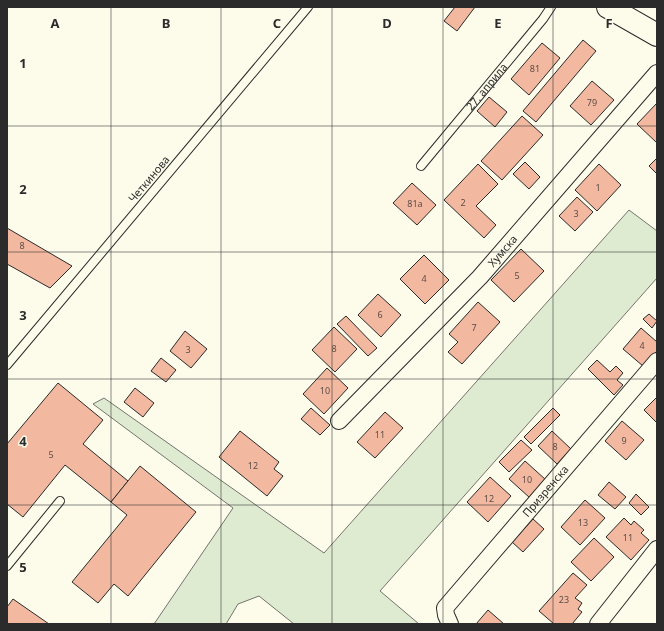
<svg xmlns="http://www.w3.org/2000/svg" width="664" height="631" viewBox="0 0 664 631" font-family="'Noto Sans',sans-serif">
  <style>
    .green { fill: #deebd1; stroke: #74746e }
    .building { fill: #f2b8a0; stroke: #2b2b2b }
    .lines { fill: none; stroke-linecap: round; stroke-linejoin: round }
    .service-casing { stroke: #2b2b2b; stroke-width: 10 }
    .minor-casing { stroke: #2b2b2b; stroke-width: 18 }
    .secondary-casing { stroke: #2b2b2b; stroke-width: 24 }
    .service { stroke: #fdfbea; stroke-width: 8 }
    .minor { stroke: #fdfbea; stroke-width: 16 }
    .secondary { stroke: #fdfbea; stroke-width: 22 }
    .grid { fill: none; stroke: #2b2b2b; stroke-width: 1; stroke-opacity: 0.55 }
    .labels { text-anchor: middle; stroke-width: 3; stroke-linejoin: round; paint-order: stroke }
    .number-label { font-size: 9px; fill: #5d4e48 }
    .street-label { font-size: 11px; fill: #2b2b2b; stroke: #fdfbea }
    .grid-label { font-size: 13px; text-anchor: middle; font-weight: bold; fill: #2b2b2b; stroke: #fdfbea; stroke-width: 3; stroke-linejoin: round; paint-order: stroke }
  </style>
  <rect width="100%" height="100%" fill="#fdfbea"/>
  <polygon class="green" points="629,210 657,231 657,278 380,591 419,624 294,624 259,596 238,604 226,624 154,624 233,508 93,404 104,398 324,553"/>
  <g class="building">
    <polygon points="455,7 475,7 457,31 444,21"/>
    <polygon points="583,40 596,51 536,122 523,111"/>
    <polygon points="542,43 560,58 529,95 511,79"/>
    <polygon points="592,81 614,100 591,125 570,106"/>
    <polygon points="489,97 507,112 495,127 477,111"/>
    <polygon points="657,103 657,143 637,124"/>
    <polygon points="522,116 543,135 502,180 481,161"/>
    <polygon points="657,158 657,174 649,166"/>
    <polygon points="525,162 540,177 529,189 513,174"/>
    <polygon points="478,164 498,184 476,206 496,225 484,238 444,200"/>
    <polygon points="599,164 621,185 597,211 575,190"/>
    <polygon points="412,183 436,205 417,225 393,203"/>
    <polygon points="577,197 593,212 575,231 559,216"/>
    <polygon points="7,228 72,266 50,288 7,264"/>
    <polygon points="521,249 544,271 514,302 491,280"/>
    <polygon points="424,255 449,280 425,304 400,279"/>
    <polygon points="378,294 401,315 381,337 358,315"/>
    <polygon points="478,302 500,322 462,364 448,352 458,342 449,334"/>
    <polygon points="649,314 657,321 652,328 643,319"/>
    <polygon points="346,316 377,348 368,356 337,324"/>
    <polygon points="334,327 357,349 335,372 312,350"/>
    <polygon points="641,328 657,342 657,351 643,366 623,349"/>
    <polygon points="185,331 207,349 191,368 170,351"/>
    <polygon points="161,358 176,370 166,382 151,371"/>
    <polygon points="597,360 610,372 616,366 623,373 617,380 623,385 614,395 588,369"/>
    <polygon points="327,368 348,388 324,414 303,394"/>
    <polygon points="58,383 103,420 83,444 128,481 111,502 65,465 23,517 7,504 7,444"/>
    <polygon points="135,388 154,403 143,417 124,402"/>
    <polygon points="657,397 657,423 644,410"/>
    <polygon points="311,408 330,425 320,435 301,419"/>
    <polygon points="553,408 560,415 531,444 524,437"/>
    <polygon points="385,412 403,428 375,458 357,442"/>
    <polygon points="622,421 644,440 626,460 605,441"/>
    <polygon points="240,431 279,462 274,469 283,476 267,496 219,457"/>
    <polygon points="552,431 571,449 557,464 538,446"/>
    <polygon points="521,440 532,450 509,472 499,462"/>
    <polygon points="525,461 546,480 530,498 509,479"/>
    <polygon points="140,466 196,512 128,596 114,584 98,603 72,582 127,515 111,502"/>
    <polygon points="490,477 511,496 488,522 467,502"/>
    <polygon points="609,482 626,497 615,509 598,495"/>
    <polygon points="636,494 649,507 641,515 629,503"/>
    <polygon points="585,500 605,518 580,545 561,527"/>
    <polygon points="624,518 631,525 634,521 644,530 641,533 649,540 631,560 606,537"/>
    <polygon points="533,519 544,529 523,552 512,542"/>
    <polygon points="594,538 614,557 591,581 571,562"/>
    <polygon points="573,573 587,585 575,598 582,603 578,609 582,612 572,624 554,624 539,611"/>
    <polygon points="13,599 49,624 7,624 7,607"/>
    <polygon points="488,610 504,624 476,624"/>
  </g>
  <g class="lines">
    <g class="service-casing">
      <g id="service">
        <path id="s1" d="M421,166L543,19L551,7"/>
        <polyline points="7,365 308,7"/>
        <polyline points="7,566 60,501"/>
      </g>
    </g>
    <g class="minor-casing">
      <g id="minor">
        <path id="s2" d="M339,421L480,277L657,73"/>
        <path id="s3" d="M450,624L446,615L445,608L657,361"/>
        <polyline points="598,624 657,549"/>
      </g>
    </g>
    <g class="secondary-casing">
      <polyline id="secondary" points="608,7 657,35"/>
    </g>
    <use href="#service" class="service"/>
    <use href="#minor" class="minor"/>
    <use href="#secondary" class="secondary"/>
  </g>
  <path class="grid" d="M111,7V624M221,7V624M332,7V624M443,7V624M553,7V624M7,126H657M7,252H657M7,379H657M7,505H657"/>
  <g class="labels">
    <g class="number-label">
      <text x="535" y="72">81</text>
      <text x="592" y="106">79</text>
      <text x="598" y="191">1</text>
      <text x="463" y="206">2</text>
      <text x="415" y="207">81a</text>
      <text x="576" y="217">3</text>
      <text x="22" y="249">8</text>
      <text x="517" y="279">5</text>
      <text x="424" y="282">4</text>
      <text x="380" y="318">6</text>
      <text x="474" y="331">7</text>
      <text x="642" y="349">4</text>
      <text x="334" y="352">8</text>
      <text x="188" y="353">3</text>
      <text x="325" y="394">10</text>
      <text x="380" y="438">11</text>
      <text x="624" y="444">9</text>
      <text x="555" y="450">8</text>
      <text x="51" y="458">5</text>
      <text x="253" y="469">12</text>
      <text x="527" y="483">10</text>
      <text x="489" y="502">12</text>
      <text x="583" y="526">13</text>
      <text x="628" y="541">11</text>
      <text x="564" y="603">23</text>
    </g>
    <g class="street-label">
      <text dy="4" stroke="none"><textPath href="#s1" startOffset="103">27. априла</textPath></text>
      <text transform="translate(149 179) rotate(-50)" y="4">Четкинова</text>
      <text dy="4" stroke="none"><textPath href="#s2" startOffset="236">Хумска</textPath></text>
      <text dy="4" stroke="none"><textPath href="#s3" startOffset="171">Призренска</textPath></text>
    </g>
  </g>
  <g class="grid-label">
    <text x="55" y="28">A</text>
    <text x="166" y="28">B</text>
    <text x="277" y="28">C</text>
    <text x="387" y="28">D</text>
    <text x="498" y="28">E</text>
    <text x="609" y="28">F</text>
    <text x="23" y="68">1</text>
    <text x="23" y="194">2</text>
    <text x="23" y="320">3</text>
    <text x="23" y="446">4</text>
    <text x="23" y="572">5</text>
  </g>
  <rect width="664" height="631" fill="none" stroke="#2b2b2b" stroke-width="16"/>
</svg>
